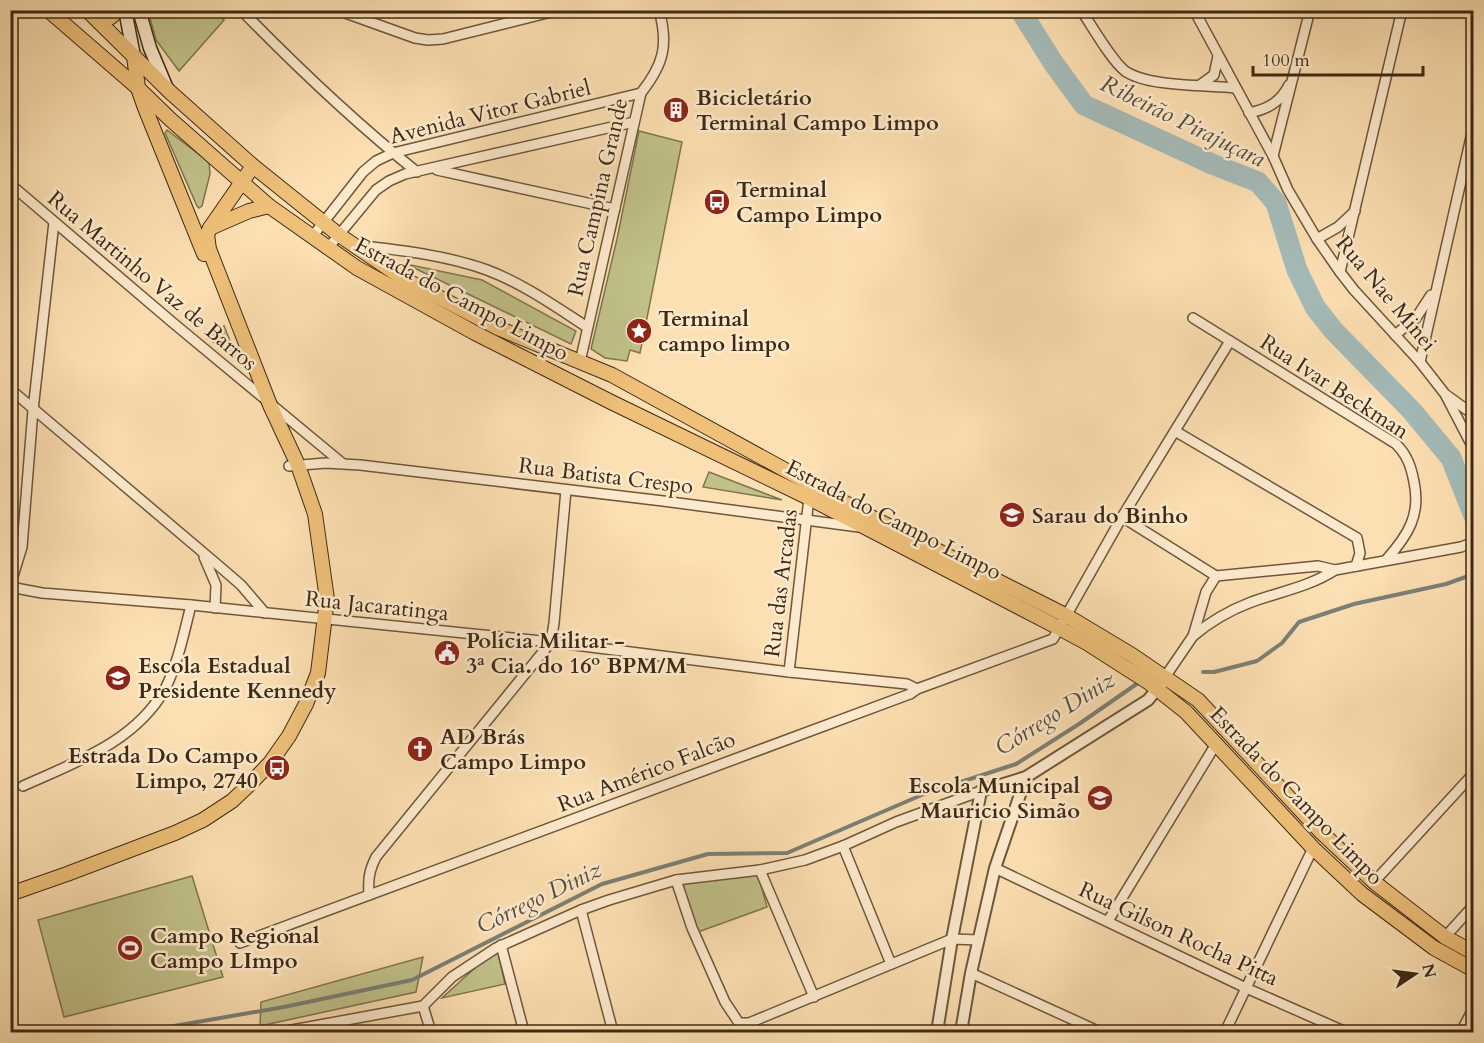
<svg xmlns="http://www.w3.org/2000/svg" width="1484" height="1043" viewBox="0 0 1484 1043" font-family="Cardo,serif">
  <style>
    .green { fill: #c1c18a; stroke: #80764f; stroke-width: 1.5 }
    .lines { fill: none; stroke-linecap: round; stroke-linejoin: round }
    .stream { stroke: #7b8076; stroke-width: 4 }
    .river { stroke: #a4bab7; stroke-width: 21 }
    .minor-casing { stroke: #6e573c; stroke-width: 12 }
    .tertiary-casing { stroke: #6e573c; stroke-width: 14 }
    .secondary-casing { stroke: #3e2a14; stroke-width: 15 }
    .primary-casing { stroke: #3e2a14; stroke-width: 16 }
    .minor { stroke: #fdeacd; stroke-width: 9 }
    .tertiary { stroke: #fdeacd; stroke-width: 10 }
    .secondary { stroke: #fdeacd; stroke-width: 12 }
    .primary { stroke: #eec079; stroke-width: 14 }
    .labels { text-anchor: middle; stroke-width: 5; stroke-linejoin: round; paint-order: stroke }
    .poi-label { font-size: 22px; font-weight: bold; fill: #3e2a14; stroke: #fdeacd; text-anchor: start }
    .street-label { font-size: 22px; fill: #3e2a14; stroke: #fdeacd }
    .water-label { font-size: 24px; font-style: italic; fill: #584e3d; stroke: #fdeacd }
  </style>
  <rect width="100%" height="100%" fill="#fcdfb2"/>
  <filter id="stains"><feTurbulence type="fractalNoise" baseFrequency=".00333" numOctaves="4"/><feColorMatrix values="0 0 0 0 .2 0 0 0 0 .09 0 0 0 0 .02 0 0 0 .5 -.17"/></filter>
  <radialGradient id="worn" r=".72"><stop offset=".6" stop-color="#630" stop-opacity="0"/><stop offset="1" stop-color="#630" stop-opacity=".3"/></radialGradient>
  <g class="green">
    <polygon points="148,11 213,11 224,20 179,71 156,40"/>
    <polygon points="167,130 209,162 210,174 202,206 199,208 197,206 165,133"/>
    <polygon points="639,131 682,142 640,353 630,350 627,361 605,358 591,349 617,239"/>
    <polygon points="406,264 482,280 576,331 571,344"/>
    <polygon points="224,326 237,358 207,338"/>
    <polygon points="709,472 782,500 703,487"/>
    <polygon points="758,874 767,907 698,932 681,881"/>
    <polygon points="192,876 223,977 64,1017 38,920"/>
    <polygon points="497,948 505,984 442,998"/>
    <polygon points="423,957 416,992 260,1026 261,1002"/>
  </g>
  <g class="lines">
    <g class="stream">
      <polyline points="1203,672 1214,672 1257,661 1282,643 1299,622 1354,604 1446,584 1474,574"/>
      <polyline points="139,1032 284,1007 412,980 602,884 708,854 787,853 924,794 1016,764 1079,724 1138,683"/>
    </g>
    <polyline class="river" points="1020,10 1054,64 1084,105 1212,164 1258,182 1276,203 1297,270 1315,307 1333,330 1412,411 1451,458 1474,516"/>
    <g class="minor-casing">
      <g id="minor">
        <path d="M244,10L246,15C300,70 357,124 417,172"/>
        <polyline points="337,10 415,38 428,40 443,39 559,10"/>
        <path d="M1081,10C1092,26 1111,60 1125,71C1148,87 1206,85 1235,88"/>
        <polyline points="1194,10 1273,156 1288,190 1317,239 1340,272 1354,290 1420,362 1445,394 1474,415"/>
        <polyline points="1200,85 1214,75 1218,56"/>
        <path d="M1249,113C1267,109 1280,103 1289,85"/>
        <polyline points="1273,156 1310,10"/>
        <polyline points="437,170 615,209"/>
        <polyline points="10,184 172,322 342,463"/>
        <polyline points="312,237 363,172 376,161 393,153 641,93"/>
        <polyline points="1317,239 1338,227 1355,211"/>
        <path d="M356,245C400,250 445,255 487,270C522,283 556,307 587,327"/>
        <polyline points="328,248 376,190 389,181 405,174 634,122"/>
        <polyline points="1340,272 1402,10"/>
        <path d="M1193,318L1396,444C1407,455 1411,466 1414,482C1421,515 1408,535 1387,559"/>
        <polyline points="1395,335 1416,318 1431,295"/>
        <path d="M580,362L641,93C663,65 669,46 659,10"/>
        <polyline points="1420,362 1474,124"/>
        <polyline points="10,389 219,566 241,585 265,613"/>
        <polyline points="1446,396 1471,444"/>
        <polyline points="1175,431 1357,538 1360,553 1356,566"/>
        <polyline points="289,466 326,463 360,465 663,501 859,527"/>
        <polyline points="1122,517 1216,576"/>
        <polyline points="204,557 216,585 215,608"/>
        <polyline points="1216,576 1318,566 1335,570"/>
        <polyline points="10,586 22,547 33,410 54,222"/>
        <polyline points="10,587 42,593 191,605 551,642 789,672 907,684 917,689"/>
        <path d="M1193,636C1210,622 1228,611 1249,603C1278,592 1309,587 1335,570L1461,547L1474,542"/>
        <polyline points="789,672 809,498"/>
        <polyline points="1165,677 1193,636 1206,592 1216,576"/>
        <path d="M23,786C76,762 135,742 165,689C178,663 184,633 191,605"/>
        <polyline points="843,846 891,964"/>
        <polyline points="995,868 1246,988 1346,1032"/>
        <polyline points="760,870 814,997"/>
        <polyline points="676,880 692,928 725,1002 739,1023 749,1023 952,939 979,940"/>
        <polyline points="1374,882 1474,773"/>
        <path d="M369,895C368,879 369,871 376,857L551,642L554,623L566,490"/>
        <polyline points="581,910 613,1032"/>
        <polyline points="1108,921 1216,744"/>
        <polyline points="1445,937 1474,905"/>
        <polyline points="240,943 910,694 917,689 1053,639 1122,517 1230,341"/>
        <polyline points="501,945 524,1032"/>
        <polyline points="971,973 1100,1032"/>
        <polyline points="423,1006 431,1032"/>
        <polyline points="281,1032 423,1006 452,977 496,948 581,910 609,900 676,880 760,870 805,860 843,846 896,822 981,791"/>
        <polyline points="1225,1032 1313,848"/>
        <polyline points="1461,1032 1474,1007"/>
      </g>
    </g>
    <g class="tertiary-casing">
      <g id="tertiary">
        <polyline points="937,1032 952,939 981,791 1026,777 1148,700 1162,683"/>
        <polyline points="961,1032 971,973 995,868 1026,777"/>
      </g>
    </g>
    <g class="secondary-casing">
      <g id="secondary">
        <polyline points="125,10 134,56"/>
        <polyline points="139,10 150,48 166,86"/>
      </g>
    </g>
    <g class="primary-casing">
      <g id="primary">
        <polyline points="48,10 138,88 171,120 269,206 357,268 475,333 611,402 809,498 1059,628 1087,643 1148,682 1186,712 1313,848 1362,894 1434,948 1474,970"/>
        <polyline points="87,10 170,92 253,166 339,235 404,279 498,328 612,375 867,515 1067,616 1132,655 1198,700 1322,833 1374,882 1445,937 1474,953"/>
        <polyline points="99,22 111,17 118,10"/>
        <polyline points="134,56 138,88 145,108 204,254"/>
        <polyline points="210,228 249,211 269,206"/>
        <polyline points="10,894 67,874 175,833 203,820 232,801 251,783 270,763 289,736 306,704 318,673 327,599 315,514 298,465 270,405 209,249 207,235 210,228 253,166"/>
      </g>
    </g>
    <use href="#minor" class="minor"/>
    <use href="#tertiary" class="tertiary"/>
    <use href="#secondary" class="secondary"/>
    <use href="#primary" class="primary"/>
  </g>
  <defs>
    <g id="building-disc" transform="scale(1.35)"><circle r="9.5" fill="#8f2418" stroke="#fdeacd"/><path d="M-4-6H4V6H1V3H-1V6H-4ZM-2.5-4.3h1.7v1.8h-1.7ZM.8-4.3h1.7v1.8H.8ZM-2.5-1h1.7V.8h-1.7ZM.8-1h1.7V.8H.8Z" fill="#fff"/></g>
    <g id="bus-disc" transform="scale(1.35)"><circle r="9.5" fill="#8f2418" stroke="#fdeacd"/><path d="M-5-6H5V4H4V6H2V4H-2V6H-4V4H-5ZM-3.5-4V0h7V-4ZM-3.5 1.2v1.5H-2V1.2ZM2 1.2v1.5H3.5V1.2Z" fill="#fff"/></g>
    <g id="sight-disc" transform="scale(1.35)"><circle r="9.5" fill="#8f2418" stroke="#fdeacd"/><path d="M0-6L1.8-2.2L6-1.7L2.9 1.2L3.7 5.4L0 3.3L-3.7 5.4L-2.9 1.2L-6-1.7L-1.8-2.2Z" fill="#fff"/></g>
    <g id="university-disc" transform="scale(1.35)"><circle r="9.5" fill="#8f2418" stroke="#fdeacd"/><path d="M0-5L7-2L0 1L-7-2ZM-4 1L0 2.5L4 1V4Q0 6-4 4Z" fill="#fff"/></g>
    <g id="civic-disc" transform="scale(1.35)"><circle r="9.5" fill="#8f2418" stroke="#fdeacd"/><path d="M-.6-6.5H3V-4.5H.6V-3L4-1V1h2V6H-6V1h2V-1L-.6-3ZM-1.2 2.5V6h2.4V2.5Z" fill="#fff"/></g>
    <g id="school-disc" transform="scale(1.35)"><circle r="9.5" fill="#8f2418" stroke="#fdeacd"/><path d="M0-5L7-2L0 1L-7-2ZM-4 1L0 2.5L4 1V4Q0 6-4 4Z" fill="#fff"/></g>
    <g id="church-disc" transform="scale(1.35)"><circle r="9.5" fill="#8f2418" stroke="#fdeacd"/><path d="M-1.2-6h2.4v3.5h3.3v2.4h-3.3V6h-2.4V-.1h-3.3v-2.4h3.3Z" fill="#fff"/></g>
    <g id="stadium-disc" transform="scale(1.35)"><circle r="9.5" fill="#8f2418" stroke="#fdeacd"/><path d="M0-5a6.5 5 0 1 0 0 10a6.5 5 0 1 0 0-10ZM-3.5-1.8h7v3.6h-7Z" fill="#fff"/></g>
  </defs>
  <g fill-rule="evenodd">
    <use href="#building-disc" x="676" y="110"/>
    <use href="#bus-disc" x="717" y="202"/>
    <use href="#sight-disc" x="639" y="331"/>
    <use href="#university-disc" x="1012" y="515"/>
    <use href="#civic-disc" x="447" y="653"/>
    <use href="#school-disc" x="118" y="678"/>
    <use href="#church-disc" x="420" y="749"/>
    <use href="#bus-disc" x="277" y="768"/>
    <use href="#school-disc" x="1100" y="798"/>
    <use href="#stadium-disc" x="130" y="948"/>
  </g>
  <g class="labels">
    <g class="poi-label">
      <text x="696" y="105">Bicicletário<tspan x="696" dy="25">Terminal Campo Limpo</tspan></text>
      <text x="736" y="197">Terminal<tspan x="736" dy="25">Campo Limpo</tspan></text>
      <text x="658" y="326">Terminal<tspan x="658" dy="25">campo limpo</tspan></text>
      <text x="1032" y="523">Sarau do Binho</text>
      <text x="466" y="648">Polícia Militar -<tspan x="466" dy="25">3ª Cia. do 16º BPM/M</tspan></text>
      <text x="138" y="673">Escola Estadual<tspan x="138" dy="25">Presidente Kennedy</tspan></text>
      <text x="440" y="744">AD Brás<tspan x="440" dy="25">Campo Limpo</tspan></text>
      <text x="258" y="763" text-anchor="end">Estrada Do Campo<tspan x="258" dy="25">Limpo, 2740</tspan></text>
      <text x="1080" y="793" text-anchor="end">Escola Municipal<tspan x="1080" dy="25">Mauricio Simão</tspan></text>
      <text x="150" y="943">Campo Regional<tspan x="150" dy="25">Campo LImpo</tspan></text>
    </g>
    <g class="street-label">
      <text transform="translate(490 111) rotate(-14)" y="8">Avenida Vitor Gabriel</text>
      <text transform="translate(597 197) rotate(-77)" y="8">Rua Campina Grande</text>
      <text transform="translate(153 280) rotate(40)" y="8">Rua Martinho Vaz de Barros</text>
      <text transform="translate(1387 293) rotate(50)" y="8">Rua Nae Minei</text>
      <text transform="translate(462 298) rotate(28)" y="8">Estrada do Campo Limpo</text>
      <text transform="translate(1335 386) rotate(33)" y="8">Rua Ivar Beckman</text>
      <text transform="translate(606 475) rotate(7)" y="8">Rua Batista Crespo</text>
      <text transform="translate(894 519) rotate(27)" y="8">Estrada do Campo Limpo</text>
      <text transform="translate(780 583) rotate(-83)" y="8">Rua das Arcadas</text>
      <text transform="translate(377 605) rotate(6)" y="8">Rua Jacaratinga</text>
      <text transform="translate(646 771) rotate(-21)" y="8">Rua Américo Falcão</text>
      <text transform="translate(1297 795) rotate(46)" y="8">Estrada do Campo Limpo</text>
      <text transform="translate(1179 933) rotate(25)" y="8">Rua Gilson Rocha Pitta</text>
    </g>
    <g class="water-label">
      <text transform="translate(1183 121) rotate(26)" y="8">Ribeirão Pirajuçara</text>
      <text transform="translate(1055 713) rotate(-32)" y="8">Córrego Diniz</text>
      <text transform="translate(539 897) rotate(-26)" y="8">Córrego Diniz</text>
    </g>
  </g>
  <rect width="1484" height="1043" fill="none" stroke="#fcdfb2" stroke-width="36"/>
  <rect x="12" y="12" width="1460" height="1019" fill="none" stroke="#3e2a14" stroke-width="3"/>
  <rect x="18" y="18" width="1448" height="1007" fill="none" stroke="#3e2a14" stroke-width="1.5"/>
  <g transform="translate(1415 974) rotate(77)" stroke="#fdeacd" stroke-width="4.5" paint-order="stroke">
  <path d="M0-4.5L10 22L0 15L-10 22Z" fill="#3e2a14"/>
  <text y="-9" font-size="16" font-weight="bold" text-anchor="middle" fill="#3e2a14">N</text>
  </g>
  <path d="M1253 66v9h170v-9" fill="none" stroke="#3e2a14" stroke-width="3"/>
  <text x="1262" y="66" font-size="18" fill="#3e2a14" stroke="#fdeacd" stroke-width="4.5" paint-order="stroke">100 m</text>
  <rect width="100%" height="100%" filter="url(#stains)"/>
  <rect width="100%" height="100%" fill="url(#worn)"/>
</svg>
